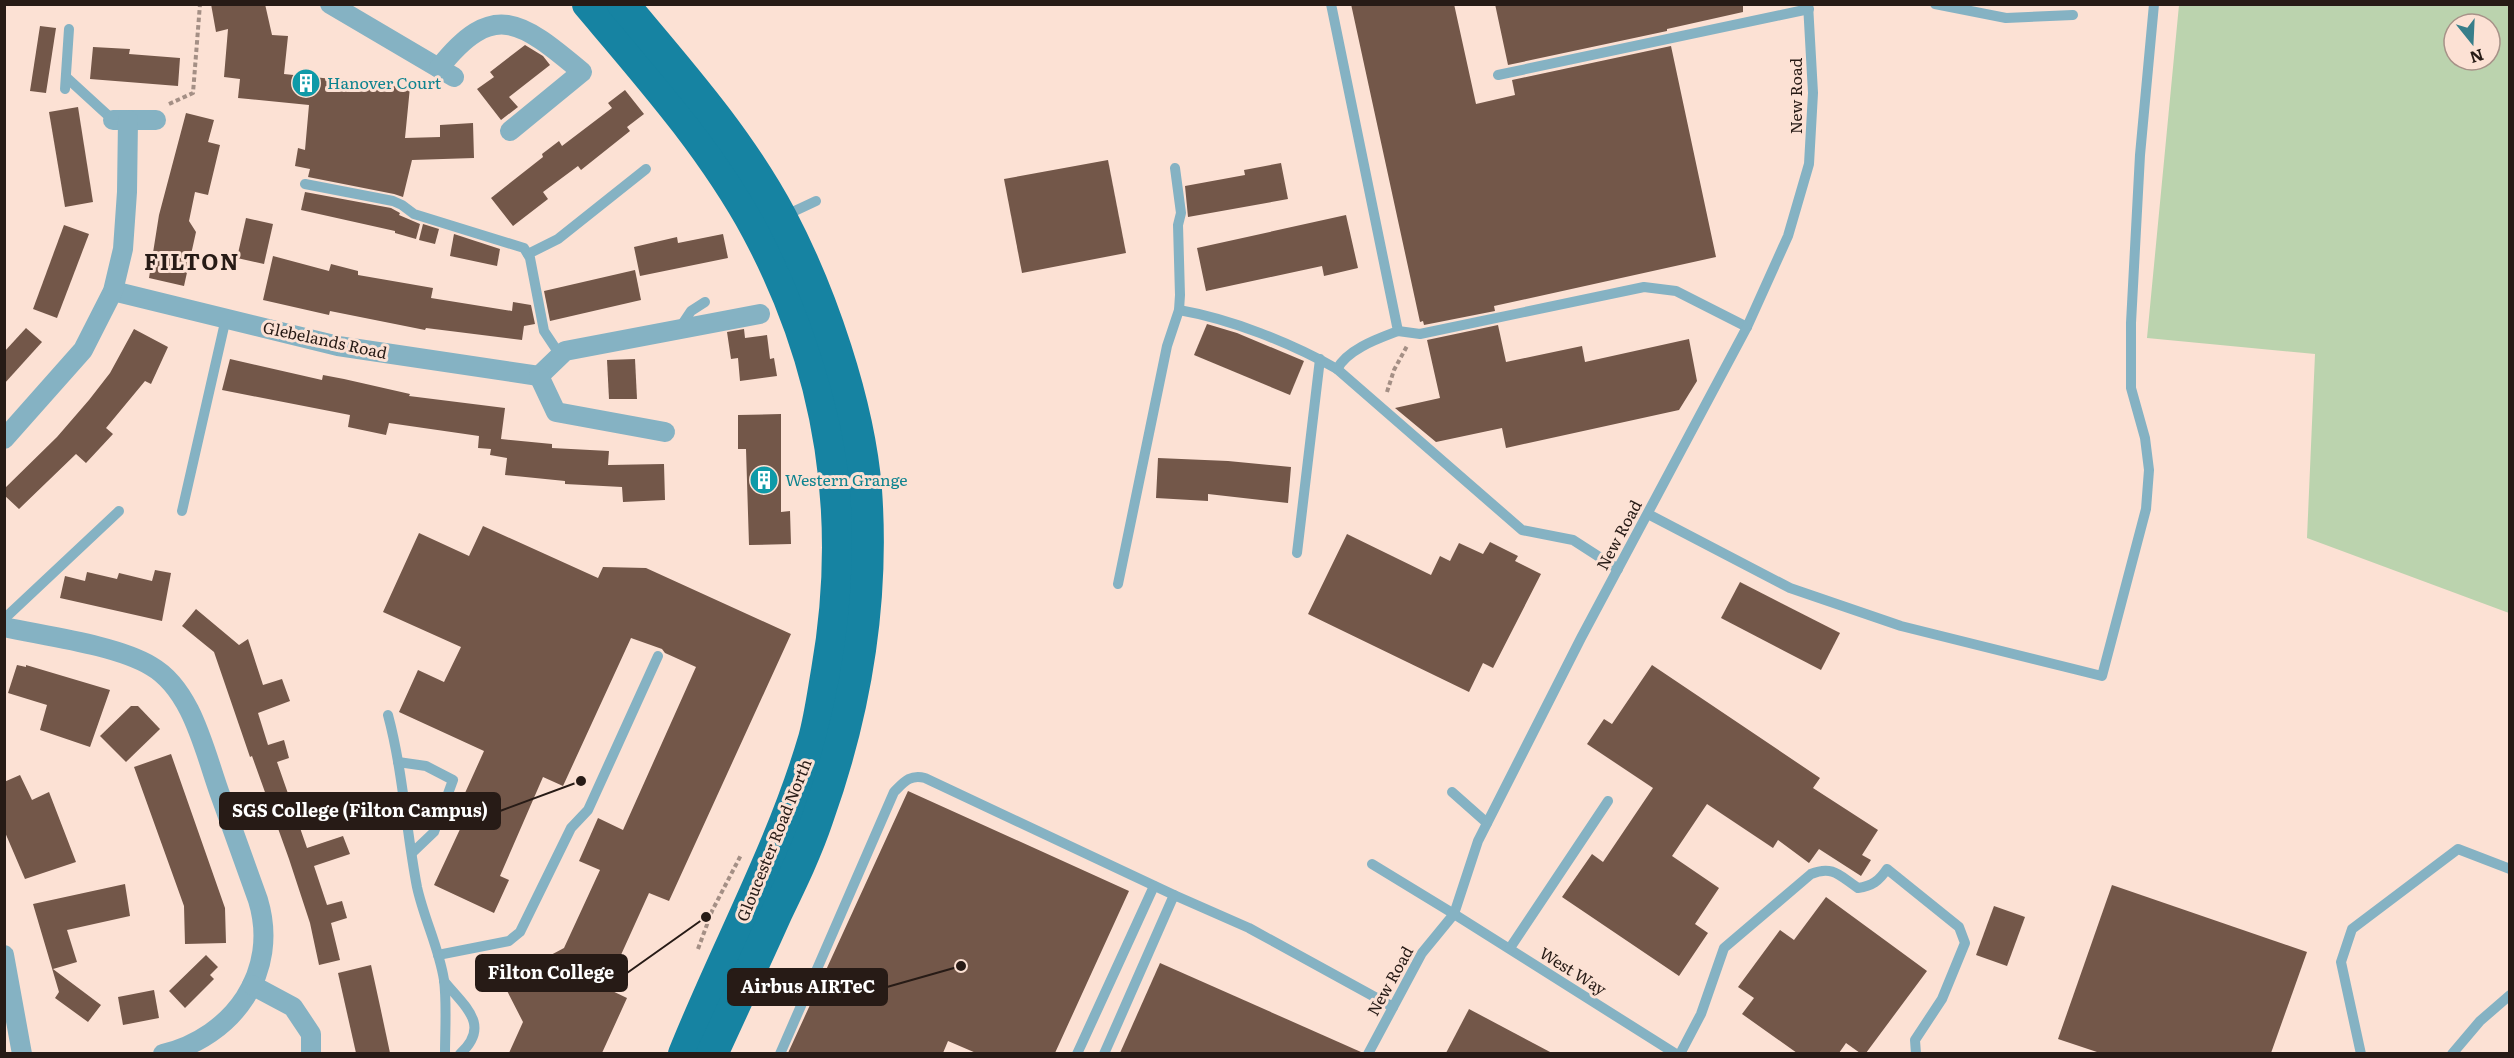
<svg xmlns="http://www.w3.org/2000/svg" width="2514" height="1058" viewBox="0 0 2514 1058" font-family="Literata,serif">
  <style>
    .green { fill: #bbd3ae; fill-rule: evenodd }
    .building { fill: #735749 }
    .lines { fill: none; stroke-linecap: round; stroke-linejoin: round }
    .path { stroke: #a48f85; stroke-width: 4; stroke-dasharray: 4.5 3; stroke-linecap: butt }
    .service { stroke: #85b2c3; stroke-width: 10 }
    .minor { stroke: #85b2c3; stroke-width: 20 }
    .primary { stroke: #1683a2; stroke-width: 32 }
    .labels { text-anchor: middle; stroke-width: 6; stroke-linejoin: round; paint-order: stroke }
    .culture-label { font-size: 16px; fill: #0d838f; stroke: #fce1d4; text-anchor: start }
    .street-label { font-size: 16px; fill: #271b16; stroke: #fce1d4 }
    .district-label { font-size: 22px; font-weight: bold; letter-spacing: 1.5px; fill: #271b16; stroke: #fce1d4 }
    .leader { fill: none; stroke: #271b16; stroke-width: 2 }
    .callout-dot { fill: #271b16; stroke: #fce1d4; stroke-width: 2 }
    .callout { fill: #271b16; stroke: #271b16; stroke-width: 2 }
    .callout-label { font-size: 18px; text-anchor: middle; font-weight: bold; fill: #fff }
  </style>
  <rect width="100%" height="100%" fill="#fce1d4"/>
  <path class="green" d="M2179,5H2509V613L2307,538L2315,354L2147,338ZM2454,24H2490V60H2454Z"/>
  <g class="building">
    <polygon points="211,4 265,4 272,35 288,36 284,74 410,87 405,138 440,137 440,125 473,123 474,158 412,160 403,197 394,194 308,177 310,169 295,166 298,148 305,150 309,105 238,98 240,79 224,77 228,29 216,32"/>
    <polygon points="1351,4 1454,4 1476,104 1515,95 1512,80 1671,46 1716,257 1494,306 1495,311 1424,325 1423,321 1420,322"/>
    <polygon points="1495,4 1743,4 1743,12 1667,29 1667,31 1508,65"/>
    <polygon points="40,26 56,28 46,93 30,91"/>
    <polygon points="525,45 543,56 550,65 509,97 518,107 501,120 477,89 494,77 490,72"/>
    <polygon points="93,47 130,49 129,54 180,58 178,86 90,79"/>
    <polygon points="625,90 644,114 627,127 630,131 581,170 578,166 543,192 548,199 513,226 491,198 543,157 542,154 559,141 562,146 612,108 608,103"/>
    <polygon points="78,107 93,202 65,207 49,112"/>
    <polygon points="186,113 214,120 208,142 220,145 208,195 195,192 189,221 196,232 184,286 149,278 159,215"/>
    <polygon points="1108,160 1126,253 1022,273 1004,179"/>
    <polygon points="1281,163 1288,199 1188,217 1185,186 1245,175 1244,170"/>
    <polygon points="305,192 391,208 400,213 399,215 420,224 416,239 395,233 395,231 301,210"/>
    <polygon points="1346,215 1358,268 1324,276 1322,266 1206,291 1197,248"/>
    <polygon points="246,218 273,224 264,264 237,258"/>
    <polygon points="423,224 439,229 435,244 419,240"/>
    <polygon points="64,225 89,234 57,318 33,309"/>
    <polygon points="454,234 500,249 497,266 450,256"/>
    <polygon points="723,234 728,258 640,276 634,247 677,237 678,243"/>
    <polygon points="273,256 329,271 331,264 358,271 358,275 433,288 431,298 512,311 513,302 531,305 535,324 524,326 522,340 426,328 425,330 330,311 329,315 263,300"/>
    <polygon points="635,270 641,300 550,321 544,291"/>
    <polygon points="1207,324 1237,333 1304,361 1290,395 1194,355"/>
    <polygon points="1498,325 1506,362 1582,346 1585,362 1689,339 1697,381 1679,410 1506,448 1502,428 1436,442 1395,408 1440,398 1427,340"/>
    <polygon points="26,328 42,342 4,384 4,352"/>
    <polygon points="134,329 168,347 151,384 145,381 106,428 113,434 86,463 76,454 19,509 4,495 4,489 57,437 89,400 110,373"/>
    <polygon points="744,329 745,338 767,335 770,359 774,358 777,376 740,381 738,358 731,359 727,332"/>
    <polygon points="230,359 322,380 323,375 344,379 410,394 409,396 505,408 501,439 552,444 552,448 609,451 608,465 664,464 665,500 623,502 622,487 565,484 565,481 505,475 507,458 490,455 491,449 478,448 479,436 389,423 386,435 348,427 350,415 222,390"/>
    <polygon points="635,359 637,399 609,399 607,360"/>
    <polygon points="781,414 781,512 790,511 791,544 749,545 746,449 738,449 738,415"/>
    <polygon points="1158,458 1228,461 1291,467 1288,503 1208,494 1208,501 1156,498"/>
    <polygon points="483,526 598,578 603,567 646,568 791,634 669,901 649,893 606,988 627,998 602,1053 509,1053 523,1022 502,981 564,948 600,870 579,861 598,818 623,830 696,667 665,653 662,649 631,638 563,786 543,777 500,876 509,880 494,913 434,885 475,797 465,793 484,751 399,712 418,670 444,682 461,647 383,612 419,533 469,556"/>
    <polygon points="1347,534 1431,575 1440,556 1450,561 1459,543 1483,554 1490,542 1518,556 1515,561 1541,574 1493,668 1483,663 1469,692 1308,614"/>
    <polygon points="155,570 171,573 162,621 60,598 65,576 85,581 87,572 117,579 119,573 152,581"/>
    <polygon points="1740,582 1840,633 1821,670 1721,618"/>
    <polygon points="196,609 239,645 248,639 263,685 282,679 290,701 258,713 268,745 284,740 289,758 277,762 307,848 343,836 350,854 314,866 327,905 342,901 347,918 331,923 340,960 319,965 310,923 289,859 252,756 250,757 214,652 182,626"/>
    <polygon points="17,665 26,667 26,665 110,690 90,747 40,730 47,705 8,693"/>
    <polygon points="1652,665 1820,778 1813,788 1878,830 1862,855 1871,860 1861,876 1819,849 1809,863 1778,840 1773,848 1707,804 1672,856 1719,888 1695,924 1708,933 1679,976 1562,897 1592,854 1603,862 1653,788 1587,744 1604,719 1612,724"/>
    <polygon points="131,706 138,706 160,729 126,762 100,736"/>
    <polygon points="171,754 225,908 226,943 185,944 184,906 134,767"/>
    <polygon points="20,775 32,800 49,792 76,862 25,879 4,830 4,782"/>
    <polygon points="908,791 1129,891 1055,1053 976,1053 948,1041 943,1053 788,1053"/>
    <polygon points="125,884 130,916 67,930 77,962 53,969 101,1005 88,1022 55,998 59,992 33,904"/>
    <polygon points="2112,885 2307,952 2271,1053 2100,1053 2058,1039"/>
    <polygon points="1826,897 1927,971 1866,1053 1860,1053 1846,1043 1839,1053 1797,1053 1742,1014 1754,998 1738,987 1780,930 1794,940"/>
    <polygon points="1994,906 2025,917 2007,966 1976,955"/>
    <polygon points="206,955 218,967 210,975 214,979 185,1008 169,991"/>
    <polygon points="1160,963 1361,1052 1361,1053 1120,1053"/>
    <polygon points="371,965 380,1006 390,1053 356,1053 338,973"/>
    <polygon points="154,990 159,1018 123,1025 118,997"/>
    <polygon points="1469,1009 1552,1053 1446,1053"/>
  </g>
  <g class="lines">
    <g class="path">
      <polyline points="169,104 193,93 200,4"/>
      <polyline points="1387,392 1394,370 1407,346"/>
      <polyline points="698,949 712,911 741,855"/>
    </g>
    <g class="service">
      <path d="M1331,4L1398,331C1377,339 1348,349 1337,369"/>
      <polyline points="1935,4 2006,18 2073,15"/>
      <polyline points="1498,75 1809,9"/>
      <polyline points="66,77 113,120"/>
      <polyline points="65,89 69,29"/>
      <polyline points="305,184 393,201 402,205 414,214 524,248 530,258 544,331 560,355"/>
      <polyline points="784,216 816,201"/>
      <polyline points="528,254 558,239 646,169"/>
      <path d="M1179,310C1231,319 1291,343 1337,369L1522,530L1573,540L1618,569"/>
      <polyline points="679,329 691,311 705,302"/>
      <polyline points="1398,331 1420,334 1644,287 1676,291 1747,327"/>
      <polyline points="182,511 226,318"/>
      <polyline points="1648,514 1790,588 1901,626 2102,676 2146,509 2149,470 2145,438 2131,388 2131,323 2140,155 2154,4"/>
      <polyline points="1297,553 1320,359"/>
      <polyline points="1118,584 1167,346 1179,310 1180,295 1178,225 1181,213 1175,168"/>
      <polyline points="4,619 119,511"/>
      <path d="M388,715C403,771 406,830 417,887C424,919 439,948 444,980C447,1004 445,1030 445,1054"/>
      <polyline points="398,762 426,766 453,780 434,832 412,853"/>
      <polyline points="1452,792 1487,823"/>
      <polyline points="1372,864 1454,914 1676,1054"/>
      <polyline points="1510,948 1608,801"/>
      <polyline points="438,955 509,941 520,932 571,828 588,810 658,656"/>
      <path d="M444,981C464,1006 492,1025 460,1054"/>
      <path d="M780,1054L894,792C904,782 910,774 925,778L1174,895"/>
      <polyline points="1077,1054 1154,886"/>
      <polyline points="1104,1054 1174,895 1249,928 1393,1007"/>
      <polyline points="1368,1054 1422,953 1454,914 1478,841 1581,638 1747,327 1788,236 1809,164 1813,93 1808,4"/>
      <path d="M1680,1054L1701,1014L1724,948L1811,874C1833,865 1840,876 1858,888C1872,886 1879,881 1887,869L1959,927L1965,943L1942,999L1915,1040L1916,1054"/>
      <polyline points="2361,1054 2341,962 2352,929 2458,849 2510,869"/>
      <polyline points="2452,1054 2480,1021 2510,995"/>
    </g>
    <g class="minor">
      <polyline points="330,4 454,77"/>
      <path d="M439,68C493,0 520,20 582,72L510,131"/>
      <polyline points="113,120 156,120"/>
      <polyline points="113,291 338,346 539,376 565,351 760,314"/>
      <polyline points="539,376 556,412 665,432"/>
      <polyline points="4,439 83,350 113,291 123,249 127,192 128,120"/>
      <path d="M4,627C45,636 116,645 151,666C193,690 205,754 221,797C233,831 246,866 258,900C280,972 233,1037 163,1054"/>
      <polyline points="4,955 22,1054"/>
      <polyline points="252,985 293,1007 311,1034 311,1054"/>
    </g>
    <g class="primary">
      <path d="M588,4C649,76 712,147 757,230C831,369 854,517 827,671C823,694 820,717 814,739C782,848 726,949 684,1054"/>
      <path d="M623,4C680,72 739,138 781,217C821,293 859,403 866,490C874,601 855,713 818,817C807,850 792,881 777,912C756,959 734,1006 712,1054"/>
    </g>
  </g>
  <defs>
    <g id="building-disc" transform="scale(1.5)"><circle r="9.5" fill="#0f9aa8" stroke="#fce1d4"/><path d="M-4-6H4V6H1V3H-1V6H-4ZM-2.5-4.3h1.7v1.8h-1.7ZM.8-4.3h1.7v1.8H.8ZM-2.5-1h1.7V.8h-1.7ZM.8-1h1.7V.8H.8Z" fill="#fff"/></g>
  </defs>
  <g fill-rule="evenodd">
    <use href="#building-disc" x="306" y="83"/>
    <use href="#building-disc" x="764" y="480"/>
  </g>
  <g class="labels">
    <g class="culture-label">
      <text x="327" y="89">Hanover Court</text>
      <text x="785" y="486">Western Grange</text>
    </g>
    <g class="street-label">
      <text transform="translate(1796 96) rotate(-90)" y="6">New Road</text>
      <text transform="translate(325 340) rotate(12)" y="6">Glebelands Road</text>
      <text transform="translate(1619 535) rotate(-62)" y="6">New Road</text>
      <text transform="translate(774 840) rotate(-68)" y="6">Gloucester Road North</text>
      <text transform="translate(1573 971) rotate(32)" y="6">West Way</text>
      <text transform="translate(1390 981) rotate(-61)" y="6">New Road</text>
    </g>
    <g class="district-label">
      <text x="192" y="270">FILTON</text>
    </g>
  </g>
  <path class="leader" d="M581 781L500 811M706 917L627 973M961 966L887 987"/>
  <g class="callout-dot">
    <circle cx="581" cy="781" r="6"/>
    <circle cx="706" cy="917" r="6"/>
    <circle cx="961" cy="966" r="6"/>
  </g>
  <g class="callout">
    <rect x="220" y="793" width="280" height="36" rx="6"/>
    <rect x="476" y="955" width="151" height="36" rx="6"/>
    <rect x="728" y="969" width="159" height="36" rx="6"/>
  </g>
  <g class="callout-label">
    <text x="360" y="817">SGS College (Filton Campus)</text>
    <text x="551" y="979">Filton College</text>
    <text x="808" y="993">Airbus AIRTeC</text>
  </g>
  <rect width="2514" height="1058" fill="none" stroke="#271b16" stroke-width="12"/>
  <g transform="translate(2472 42) rotate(162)"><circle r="28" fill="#fce1d4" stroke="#a79288" stroke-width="1.5"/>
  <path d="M0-4.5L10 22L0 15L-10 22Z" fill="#387e8a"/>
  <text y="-9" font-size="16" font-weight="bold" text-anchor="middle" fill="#271b16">N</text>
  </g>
</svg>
